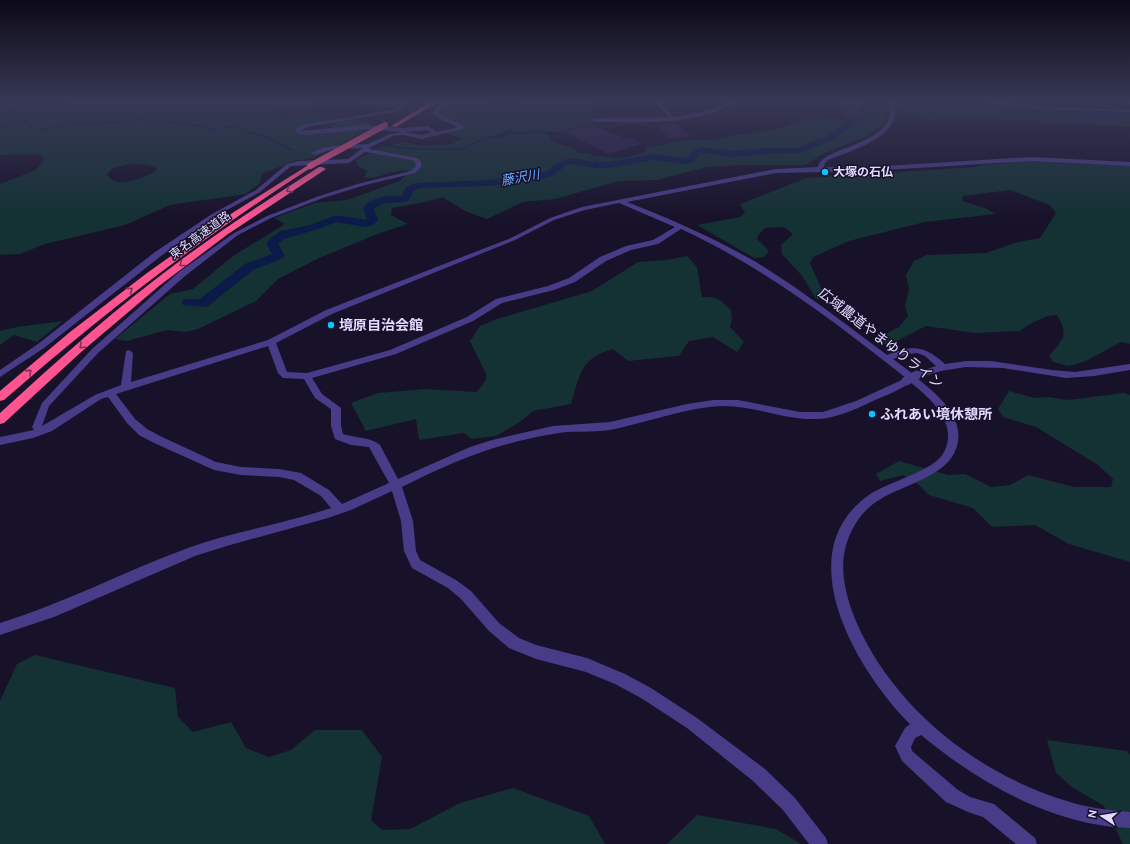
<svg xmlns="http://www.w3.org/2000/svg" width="1130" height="844" viewBox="0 0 1130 844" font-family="Ubuntu,'Noto Sans JP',sans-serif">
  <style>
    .green { fill: #143134; fill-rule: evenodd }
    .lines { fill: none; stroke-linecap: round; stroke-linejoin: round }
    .stream { stroke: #0b1a48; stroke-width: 1.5 }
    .river { fill: #0b1a48; fill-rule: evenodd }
    .building { fill: #2c1d4b }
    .minor { fill: #483c88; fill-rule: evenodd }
    .major { fill: #d761fe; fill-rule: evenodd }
    .highway { fill: #fe5591; fill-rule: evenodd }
    .minor-bridge { stroke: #483c88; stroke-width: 9 }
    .highway-bridge { stroke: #fe5591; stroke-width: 6 }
    .oneway { stroke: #7f3058 }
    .poi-dot { fill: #06c6fe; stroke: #18112a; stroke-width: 1.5 }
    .labels { text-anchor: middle; stroke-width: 3; stroke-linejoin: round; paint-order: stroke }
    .far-poi-label { font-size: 12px; font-weight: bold; fill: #e2d9ff; stroke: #18112a; text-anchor: start }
    .far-street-label { font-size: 12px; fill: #e2d9ff; stroke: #18112a }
    .far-water-label { font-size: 13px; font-style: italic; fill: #68a6fe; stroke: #18112a }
    .poi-label { font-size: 14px; font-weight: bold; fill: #e2d9ff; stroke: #18112a; text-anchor: start }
    .street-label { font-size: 14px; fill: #e2d9ff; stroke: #18112a }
  </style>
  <rect width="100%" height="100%" fill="#18112a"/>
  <g class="green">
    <path d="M76,101H311L314,104C302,108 291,107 280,110L278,114L285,118C299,115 314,110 327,120L310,125L295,128L293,132L331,129C342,114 358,120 373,124C357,135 314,163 296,160L262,174L260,183L246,194L170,205L125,225L45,244L20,254L0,255V184L36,170L44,160L41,155L36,154L0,155V105H10L7,112L64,105ZM130,164L149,165L158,169C150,176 130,183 119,182C113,182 110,178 107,174L113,168Z"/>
    <polygon points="354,101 401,101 403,104 395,110 376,105 361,104"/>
    <path d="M449,101H483L497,106L545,101H590V108L595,114L590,124L558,132L526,131L515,132L511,129L488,138H495L525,131L547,133L553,142L573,148L579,153H588L596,156L613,158L628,157L645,152V147H652L685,140H713L730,136L779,129L815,116L837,119H863L874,107L884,109L886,121L869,135L823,154L805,165H739L706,167L657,180L619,181L555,199L523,202L487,219L467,212L442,197L425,202L392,208L391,215L408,224L380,233L319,258L278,279L256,301L198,329L186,332L167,330L127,341L115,339L170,294L193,289L233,256L285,224L274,218L315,203L347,200L400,181L410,171C393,168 382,179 364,178L367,170L359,167L356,160L372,153L373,150L405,142L421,146L452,144L462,138L444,133L460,129L465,126L436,112Z"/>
    <path d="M836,101H865L860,104L859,114C855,118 849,117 844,117L845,111Z"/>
    <path d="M918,104L1073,116L1130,117V127C1086,124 1043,121 999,120C975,119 950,116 927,122L916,115H906L901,106Z"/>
    <path d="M1033,160L1130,166V344L1121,342L1086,361L1069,366L1053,362L1049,356C1062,340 1070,336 1057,315L1048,316L1032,323L1019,331L974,333L926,326L889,345L874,340L899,327L908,316L905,306L909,288L906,275L914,261L927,255L986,253L1018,242L1040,238L1056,213L1050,205L1010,190L963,196L962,201L985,208L996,214L925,222L849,241L813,257L810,263L826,299H816L803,277L782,254L781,245L793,234L784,227L765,228L759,234L757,239L769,251L764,257L754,258L697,225L740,217L745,213L740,204L807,178L975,167L982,165Z"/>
    <path d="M687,256L697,267L702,297C718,297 720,299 731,310L732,319L730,327L744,342L737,352L713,337L689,341L679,356L628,361L613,349C580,358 580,375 571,404L533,411L520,422L496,436L471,439L464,433L419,440L416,419L366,431L351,403L378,393L425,389L477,392L486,380V374L470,341L480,326L497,319L592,291L638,262L667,260Z"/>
    <polygon points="63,321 37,342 14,335 0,345 0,331 17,327"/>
    <polygon points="1009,391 1035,398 1049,397 1068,400 1124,393 1130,395 1130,562 1069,544 1035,525 992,527 973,508 929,495 919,485 903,475 880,481 876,474 899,461 948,475 965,474 991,487 1010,485 1028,475 1074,487 1111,487 1113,479 1098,465 1036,427 1003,417 998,409"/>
    <polygon points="35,655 175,688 178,717 193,732 231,722 246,748 269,757 291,750 315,730 362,730 382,757 371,820 382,830 410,829 460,803 513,788 589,816 605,844 0,844 0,701 17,664"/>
    <polygon points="1047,740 1127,751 1130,755 1130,844 1123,844 1104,806 1072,787 1056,773"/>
    <polygon points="697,815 776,829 801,844 667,844"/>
  </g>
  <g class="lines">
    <g class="stream">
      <polyline points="0,128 22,122 29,122 31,127 42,130 72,124 99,124 141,120 203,126 207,130 239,126 248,132 264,136 292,150"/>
      <polyline points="380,146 420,149 462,149 477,142 505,133 544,133 561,138 589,151 600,165"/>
    </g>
    <path class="river" d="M869,101H957L1035,109L1130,113V117C1098,116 1067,116 1035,113C981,110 928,101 874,105L867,117L848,128L837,138L801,153L766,154L734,157L704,153L700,154L693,162L684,164L654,160L609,168H596L573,164L567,165L550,177L538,180L486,186L422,188L415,190L408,201C395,204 385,200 374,209L378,220L373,225L365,227L336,222L321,228L284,239L278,244L285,256L283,258L253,270L208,306L203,307L183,305L182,302L183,299H200L245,264L272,254L266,244L272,237L281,231L310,225L334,216H342L365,220L367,219L363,208C371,197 388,195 401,196L407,186L418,183L486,180L538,174L544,173L561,161L573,158L596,162H609L654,154L684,158H687L694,150L703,147L734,151L766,148H797L831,134L842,124L861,113Z"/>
  </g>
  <g class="building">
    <polygon points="675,123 691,137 670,139 656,125"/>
    <polygon points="592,124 627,140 631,138 642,144 609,154 564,132"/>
  </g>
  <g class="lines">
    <g class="minor">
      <path d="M401,101H406L407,105L397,112L307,127L300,131L365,125L403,128L428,126L437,132L458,127L438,118L432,113L444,101H449L437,113L465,126L462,129L422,139L403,135L393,136L371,147L369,149L416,158L420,160L422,166L415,173L365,185L323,198L271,218L238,235L185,276L98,353L49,406L42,426L95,395L121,385L126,351L129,350L133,353L131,382L268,340L326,310L511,238L550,218L582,207L776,169L818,167C822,147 886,146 890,113C891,110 889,105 888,101H892C893,105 896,110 895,114C893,139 848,152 828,160L825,163L824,167H868L1032,157L1130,162V166L1032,161L868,171L776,173L627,202C671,219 714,238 756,262C802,290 844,323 887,355C914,345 923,345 945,364L966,361H991L1052,370L1075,372L1130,364V370L1094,376L1066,378L1003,368L966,367L941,371L917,378C938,395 967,419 956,449C946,477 902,485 879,500C867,507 857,519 851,532C837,561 844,591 855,619C892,707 977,774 1067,801C1088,808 1109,810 1130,812V828C1120,827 1109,827 1099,825C1033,814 972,777 921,735L915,738L911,747L912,751L958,790L970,797L994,804L1035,838L1037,844H1016L983,817L968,812L946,802L902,761L895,746L905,728L910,724C858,672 786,553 869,495C887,482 935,471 944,452C959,423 930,398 910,382C901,390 884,396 873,401C854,410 833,420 812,419C778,419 746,402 710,407C676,411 644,423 610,430C591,433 572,430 553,434C497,443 452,462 402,487L413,521L416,551L420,560L456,580L471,591L499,623L519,638L536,645L587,658L625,674L651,688L697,718L765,769L795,798L826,838L828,844H809L783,810L753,781L687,728L641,698L615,684L586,672L536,659L509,648L489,631L461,599L448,588L412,568L404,551L401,521L392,491L351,510L328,518L230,545L195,556L54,617L0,635V623C65,603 125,571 188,548C235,531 284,524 331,508L321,496L294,480L279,477L241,475L214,470L152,442L139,435L127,423L108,397L101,399L52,431L33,438L0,445V437L34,430L32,427L42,403L92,349L179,272L234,233L267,216L319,196L361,183L411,171L416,166L415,162L412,160L365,152L349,163L291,166L260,192L216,216L161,256L44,348L0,377V370L38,344L155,252L212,214L256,190L287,164L299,161L348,159L363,148L334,149L314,155L311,153L319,149L334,146L368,144L390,134L402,132L365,129L306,135L295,133L296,128L306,124L394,110L402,105ZM427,130L432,132L422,135L404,132ZM619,203L675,227L653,240L626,246L600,257L569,278L548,286L496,299L467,317L390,350L307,373L287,372L276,343L332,314L515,240L554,220L585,210ZM681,229C763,267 835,322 906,378L856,401L823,412H800L738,400H713L687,404L610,422L553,426L492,440L470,447L398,479L380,445C371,437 355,438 343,434L341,426V408L322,394L312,378L396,354L473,321L502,303L554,290L575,282L606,261L631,250L658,244ZM268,346L278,373L283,378L304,379L315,398L331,409V426L335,439L351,445L369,447L389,483L342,504L329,490L301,473L279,469L241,467L216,462L160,436L147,429L135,419L116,394ZM917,353L925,356L936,366L913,374L893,359L908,354Z"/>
      <path d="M653,101H658L674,117L702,112L731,101H737C700,127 637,122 594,122L591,120L594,118L669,117Z"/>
      <polygon points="968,101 988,101 1042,107 1130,110 1130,112 1042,109"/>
    </g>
    <polygon class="major" points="1127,101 1130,101 1130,103"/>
    <g class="highway">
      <polygon points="432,101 440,101 396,127 391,126"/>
      <path d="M310,164L314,166L312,167C203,237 101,315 4,400L0,401V391L70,332L147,273L226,217Z"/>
      <path d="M319,167H322L326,169L228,234L159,286L80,353L4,423L0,424V413C58,360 117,307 181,260C225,227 272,197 319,167Z"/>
    </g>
    <polyline class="minor-bridge" points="906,381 917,375"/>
    <polyline class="highway-bridge" points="310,166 385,125"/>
  </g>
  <defs><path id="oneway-chevron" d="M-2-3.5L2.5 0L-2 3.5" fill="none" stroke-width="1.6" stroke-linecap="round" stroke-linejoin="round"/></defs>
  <g class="oneway">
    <use href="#oneway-chevron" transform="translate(289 190) rotate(148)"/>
    <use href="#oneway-chevron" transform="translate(182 264) rotate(143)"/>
    <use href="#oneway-chevron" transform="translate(130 290) rotate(-37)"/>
    <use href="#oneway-chevron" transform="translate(82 346) rotate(138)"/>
    <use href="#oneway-chevron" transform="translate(29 372) rotate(-40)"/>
  </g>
  <linearGradient id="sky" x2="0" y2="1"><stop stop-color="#0d0917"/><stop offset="0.46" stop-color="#373855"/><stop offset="1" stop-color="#373855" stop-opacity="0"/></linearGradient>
  <rect width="1130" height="219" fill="url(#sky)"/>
  <g class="poi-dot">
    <circle cx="825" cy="172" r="4"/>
    <circle cx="331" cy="325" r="4"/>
    <circle cx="872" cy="414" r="4"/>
  </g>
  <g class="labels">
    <g class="far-poi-label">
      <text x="833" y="176">大塚の石仏</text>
    </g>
    <g class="far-street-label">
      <text transform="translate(200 235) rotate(-36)" y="4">東名高速道路</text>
    </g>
    <g class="far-water-label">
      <text transform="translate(520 177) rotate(-10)" y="5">藤沢川</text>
    </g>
    <g class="poi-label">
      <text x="339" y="330">境原自治会館</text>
      <text x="880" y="419">ふれあい境休憩所</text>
    </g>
    <g class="street-label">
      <text transform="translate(881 338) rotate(38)" y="5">広域農道やまゆりライン</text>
    </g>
  </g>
  <g transform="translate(1102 816) rotate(282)" stroke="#18112a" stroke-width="3" paint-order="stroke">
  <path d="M0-3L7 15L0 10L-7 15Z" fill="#e2d9ff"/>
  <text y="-6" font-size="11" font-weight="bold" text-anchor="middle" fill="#e2d9ff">N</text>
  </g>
</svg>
